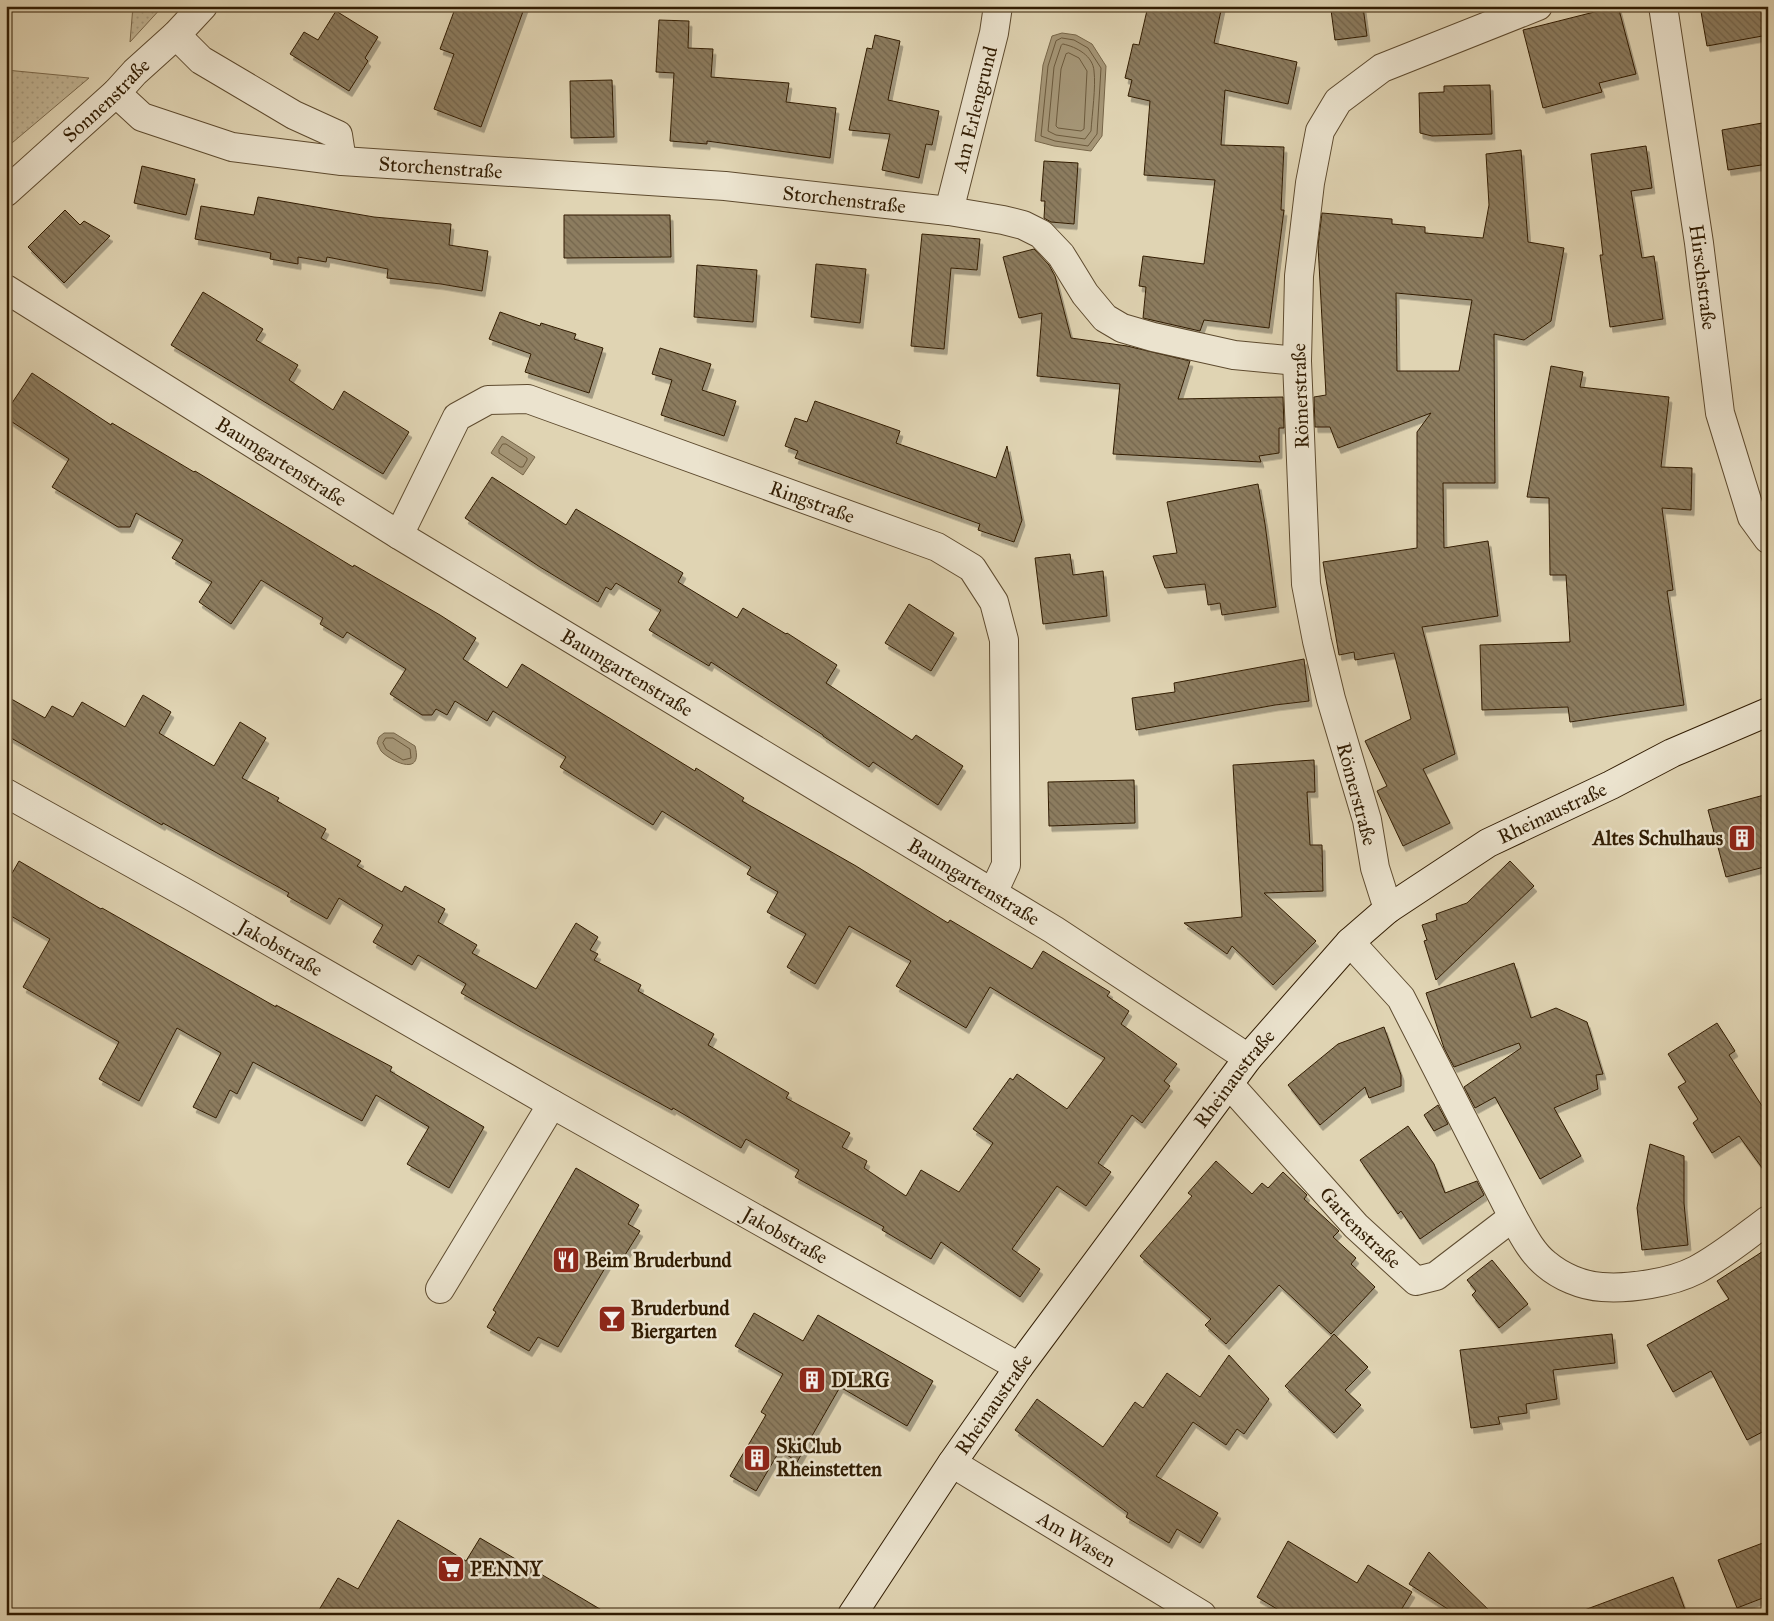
<svg xmlns="http://www.w3.org/2000/svg" width="1774" height="1621" viewBox="0 0 1774 1621" font-family="'IM FELL Great Primer',serif">
  <style>
    .grass { fill: url(#grass-dots); stroke: #7a694c }
    .water { fill: #a59677; stroke: #776649 }
    .lines { fill: none; stroke-linecap: round; stroke-linejoin: round }
    .shore { stroke: #6c5a3d; stroke-width: 1 }
    .building { fill: url(#building-back-hatch); stroke: #321d03; fill-rule: evenodd; filter: url(#shadow) }
    .street-casing { stroke: #5e4b2f; stroke-width: 30 }
    .secondary-casing { stroke: #321d03; stroke-width: 30 }
    .street { stroke: #ebe3ce; stroke-width: 28 }
    .secondary { stroke: #ebe3ce; stroke-width: 28 }
    .labels { text-anchor: middle; stroke-width: 5; stroke-linejoin: round; paint-order: stroke }
    .street-label { font-size: 20px; fill: #321d03; stroke: #ebe3ce }
    .poi-label { font-size: 20px; font-weight: bold; fill: #321d03; stroke: #ebe3ce; text-anchor: start }
  </style>
  <defs>
    <pattern id="grass-dots" width="8" height="8" patternUnits="userSpaceOnUse" patternTransform="scale(1.25)"><rect width="8" height="8" fill="#c2b595"/><path d="M2 2h.1M6 6h.1" fill="none" stroke="#a79b7f" stroke-width="1.8" stroke-linecap="round"/></pattern>
    <pattern id="building-back-hatch" width="6" height="6" patternUnits="userSpaceOnUse" patternTransform="scale(1.25)"><rect width="6" height="6" fill="#8c7c5f"/><path d="M-1 5l2 2M0 0l6 6M5-1l2 2" fill="none" stroke="#73654c"/></pattern>
    <filter id="shadow"><feDropShadow dx="3" dy="5.5" stdDeviation="0" flood-color="#0004"/></filter>
  </defs>
  <rect width="100%" height="100%" fill="#e0d4b3"/>
  <filter id="stains"><feTurbulence type="fractalNoise" baseFrequency=".004" numOctaves="4"/><feColorMatrix values="0 0 0 0 .2 0 0 0 0 .09 0 0 0 0 .02 0 0 0 .5 -.17"/></filter>
  <radialGradient id="worn" r=".72"><stop offset=".6" stop-color="#630" stop-opacity="0"/><stop offset="1" stop-color="#630" stop-opacity=".3"/></radialGradient>
  <g class="grass">
    <polygon points="133,6 163,6 130,42"/>
    <polygon points="6,70 89,78 6,148"/>
  </g>
  <g class="water">
    <polygon points="1062,33 1076,35 1092,44 1106,66 1102,136 1091,151 1054,146 1035,141 1043,65 1052,36"/>
    <polygon points="502,436 535,457 523,475 491,453"/>
    <path d="M384,733H394L415,746C423,775 396,764 383,753C380,751 379,746 377,743L379,737Z"/>
  </g>
  <g class="lines">
    <g class="shore">
      <polygon points="1062,38 1074,40 1088,48 1101,68 1097,134 1088,146 1055,141 1041,136 1048,66 1056,41"/>
      <path d="M1063,44C1077,47 1093,56 1094,71C1096,87 1092,114 1091,131L1085,139L1056,135L1048,131L1054,67L1061,46Z"/>
      <polygon points="1069,53 1079,58 1087,71 1084,129 1081,131 1058,128 1056,126 1061,69 1066,54"/>
      <polygon points="503,444 506,444 527,458 527,460 523,467 520,467 499,453 499,450"/>
      <polygon points="386,738 393,738 410,749 411,758 403,760 386,749 383,743"/>
    </g>
  </g>
  <g class="building">
    <polygon points="456,6 525,6 481,127 434,109 454,54 440,49"/>
    <polygon points="1148,6 1222,6 1214,43 1297,62 1288,104 1225,90 1221,145 1284,147 1281,210 1284,210 1269,328 1204,320 1200,331 1143,318 1146,287 1139,286 1143,256 1204,264 1215,180 1144,175 1150,101 1128,96 1132,80 1125,78 1133,44 1139,45"/>
    <polygon points="1618,6 1636,74 1599,83 1602,92 1543,108 1523,30"/>
    <polygon points="1700,6 1768,6 1768,35 1707,46"/>
    <polygon points="1363,7 1367,36 1335,40 1331,10"/>
    <polygon points="336,11 378,37 365,58 368,61 349,91 290,54 304,32 318,40"/>
    <polygon points="659,20 689,21 688,48 713,49 711,77 789,83 786,102 836,108 830,158 707,141 707,144 670,141 674,73 656,72"/>
    <polygon points="875,35 900,41 888,100 939,111 932,145 926,144 919,178 882,170 890,134 849,130 867,48 872,49"/>
    <polygon points="612,80 614,137 571,138 570,81"/>
    <polygon points="1490,85 1492,134 1432,136 1420,133 1419,93 1444,92 1444,86"/>
    <polygon points="1768,122 1768,164 1728,170 1722,130"/>
    <polygon points="1646,146 1652,188 1631,191 1642,258 1654,256 1663,319 1610,327 1600,255 1603,255 1591,154"/>
    <path d="M1521,150L1528,242L1564,248L1551,321L1524,340L1494,334L1495,483H1443L1444,548L1488,541L1498,616L1422,627L1455,754L1423,769L1450,823L1403,846L1377,791L1387,786L1365,741L1411,719L1394,653L1355,660L1354,652L1339,655L1323,562L1417,548V432L1431,413L1338,448L1330,427H1315L1314,397L1326,395L1318,245L1322,213L1392,219V224L1425,227V233L1483,238L1489,205L1486,154ZM1396,293L1472,300L1459,371H1397Z"/>
    <polygon points="1044,161 1078,163 1074,224 1051,222 1044,218 1045,201 1041,201"/>
    <polygon points="142,166 195,179 186,215 134,203"/>
    <polygon points="258,197 374,217 451,224 449,245 488,251 482,291 441,284 387,278 388,269 327,257 326,262 298,257 298,264 270,259 271,253 195,239 201,206 254,215"/>
    <polygon points="65,210 80,225 84,221 110,236 64,283 28,247"/>
    <polygon points="564,215 670,215 671,257 564,258"/>
    <polygon points="922,234 980,239 977,270 951,268 944,349 911,346"/>
    <polygon points="1034,249 1049,265 1055,276 1071,338 1127,346 1190,361 1178,399 1283,397 1284,428 1279,428 1279,453 1259,456 1261,462 1113,454 1120,384 1037,376 1042,313 1019,318 1003,257"/>
    <polygon points="816,264 866,269 860,323 811,317"/>
    <polygon points="697,265 757,270 753,322 694,317"/>
    <polygon points="203,292 263,329 256,340 298,365 289,380 333,410 344,391 409,432 383,474 171,345"/>
    <polygon points="500,312 540,326 541,323 576,334 574,339 603,348 589,393 525,372 531,354 489,339"/>
    <polygon points="660,348 711,364 702,390 736,401 724,436 661,415 672,380 652,374"/>
    <polygon points="1551,366 1583,372 1580,387 1669,397 1661,467 1692,468 1691,510 1662,508 1673,590 1667,591 1684,705 1570,722 1568,707 1482,710 1480,645 1570,642 1566,575 1550,575 1549,498 1527,497"/>
    <polygon points="32,373 111,425 112,423 194,472 195,471 353,567 354,565 440,615 476,638 463,659 507,688 522,664 695,771 696,768 744,798 742,801 856,866 948,923 950,920 1032,969 1043,951 1110,992 1107,996 1129,1011 1121,1024 1177,1064 1164,1081 1170,1086 1142,1123 1132,1115 1098,1163 1111,1172 1086,1206 1057,1186 1012,1249 1040,1269 1020,1297 941,1242 931,1259 882,1230 884,1227 795,1177 799,1170 746,1139 741,1148 673,1108 672,1110 524,1029 461,993 466,984 418,955 412,965 373,942 383,925 339,898 327,919 287,896 289,893 163,823 162,825 6,735 6,696 45,718 52,706 73,717 82,702 125,727 143,695 171,712 159,733 214,766 240,722 266,738 242,778 279,798 277,801 326,829 321,838 361,861 357,866 402,892 405,886 445,909 438,922 477,945 472,953 536,989 576,923 598,937 590,950 598,954 594,960 641,985 638,991 714,1034 708,1045 789,1093 786,1098 850,1133 842,1147 867,1161 864,1168 906,1196 921,1170 959,1192 993,1143 973,1129 1010,1078 1013,1080 1017,1074 1067,1109 1105,1058 990,987 966,1028 896,986 911,961 849,926 815,984 787,967 806,934 767,912 778,892 747,874 751,867 662,811 653,825 560,767 566,757 493,711 487,721 455,701 447,715 436,709 432,715 422,715 390,694 406,669 347,632 343,638 320,624 323,618 261,580 231,624 199,602 212,582 172,558 183,540 136,513 130,527 118,527 52,487 69,459 6,418 6,412"/>
    <polygon points="815,401 900,431 896,443 996,478 1007,446 1022,520 1014,542 978,530 980,524 795,458 798,451 785,446 795,418 807,422"/>
    <polygon points="492,477 566,525 576,509 683,573 678,582 737,618 743,608 786,634 787,633 837,665 826,683 912,740 916,735 963,766 938,805 873,762 869,767 823,736 823,735 711,662 709,666 649,630 661,610 616,583 611,590 606,587 598,602 540,567 465,518"/>
    <polygon points="1258,484 1265,524 1276,607 1222,615 1220,603 1208,605 1205,584 1165,588 1153,556 1177,553 1167,502"/>
    <polygon points="1070,554 1073,575 1103,571 1107,616 1043,624 1035,558"/>
    <polygon points="909,604 954,633 931,671 885,643"/>
    <polygon points="1304,659 1309,701 1275,705 1136,730 1132,698 1175,692 1174,683"/>
    <polygon points="1314,760 1315,792 1307,792 1310,845 1322,845 1323,891 1264,893 1316,941 1273,985 1232,946 1227,954 1184,923 1242,917 1233,765"/>
    <polygon points="1134,780 1135,823 1049,826 1048,782"/>
    <polygon points="1768,794 1768,866 1726,877 1708,810"/>
    <polygon points="19,861 101,909 102,908 276,1007 276,1005 392,1067 390,1071 484,1127 449,1188 407,1164 429,1127 376,1095 362,1121 253,1062 237,1094 230,1090 216,1118 193,1107 221,1053 177,1028 139,1101 99,1079 119,1042 23,987 50,939 6,913 6,884"/>
    <polygon points="1510,861 1534,886 1436,980 1424,941 1427,940 1422,925 1437,920 1436,914 1467,903"/>
    <polygon points="1514,963 1531,1018 1556,1008 1587,1022 1603,1074 1596,1075 1598,1089 1554,1108 1581,1156 1540,1179 1495,1097 1475,1108 1464,1087 1521,1048 1519,1043 1454,1067 1444,1048 1426,993"/>
    <polygon points="1717,1023 1735,1051 1729,1055 1768,1115 1768,1176 1739,1136 1712,1153 1693,1123 1698,1119 1678,1087 1686,1082 1668,1054"/>
    <polygon points="1384,1027 1401,1075 1401,1086 1369,1098 1365,1087 1320,1125 1288,1085 1338,1044"/>
    <polygon points="1438,1105 1448,1124 1434,1131 1424,1115"/>
    <polygon points="1408,1126 1434,1164 1445,1193 1477,1181 1484,1195 1420,1239 1401,1211 1398,1214 1360,1160"/>
    <polygon points="1650,1144 1684,1156 1684,1203 1688,1245 1642,1250 1637,1208"/>
    <polygon points="1216,1161 1252,1194 1262,1183 1268,1188 1283,1172 1307,1195 1304,1199 1339,1231 1333,1237 1356,1258 1351,1264 1375,1287 1331,1334 1279,1285 1226,1344 1205,1325 1211,1319 1140,1256 1192,1196 1188,1193"/>
    <polygon points="576,1168 639,1205 628,1224 640,1231 620,1263 611,1258 558,1347 538,1337 529,1351 487,1327 496,1312 493,1310"/>
    <polygon points="1768,1248 1768,1429 1747,1440 1711,1371 1673,1392 1647,1345 1729,1299 1717,1281"/>
    <polygon points="1492,1260 1528,1304 1499,1328 1472,1295 1476,1291 1467,1280"/>
    <polygon points="754,1313 803,1341 818,1315 933,1381 907,1426 840,1387 797,1462 780,1450 756,1491 730,1476 766,1415 761,1412 783,1374 735,1346"/>
    <polygon points="1334,1334 1368,1367 1345,1390 1361,1405 1334,1433 1285,1386"/>
    <polygon points="1612,1334 1615,1363 1553,1370 1557,1399 1526,1404 1527,1413 1498,1417 1500,1424 1471,1428 1460,1350"/>
    <polygon points="1229,1355 1269,1399 1244,1434 1237,1429 1226,1445 1193,1422 1156,1476 1218,1513 1200,1543 1177,1529 1169,1543 1126,1517 1128,1513 1015,1430 1037,1399 1103,1447 1135,1402 1143,1408 1167,1373 1200,1397"/>
    <polygon points="398,1520 466,1561 480,1538 610,1615 316,1615 338,1578 358,1589"/>
    <polygon points="1288,1541 1357,1583 1368,1565 1412,1592 1398,1615 1287,1615 1257,1597"/>
    <polygon points="1768,1541 1768,1596 1737,1608 1718,1560"/>
    <polygon points="1429,1552 1494,1615 1457,1615 1409,1584"/>
    <polygon points="1673,1577 1687,1615 1580,1615 1579,1612"/>
  </g>
  <g class="lines">
    <g class="street-casing">
      <g id="street">
        <path id="s1" d="M1663,6L1699,243L1720,413L1752,517L1768,539"/>
        <polyline points="176,35 201,60 294,115 338,135 342,161"/>
        <path id="s2" d="M116,93L142,117L232,147L342,161L725,186L949,211L1003,220L1023,225L1041,234L1061,255L1085,294L1105,318L1122,328L1153,337L1234,355L1297,361"/>
        <path id="s3" d="M6,192L116,93L135,72L176,35L203,6"/>
        <path id="s4" d="M949,211L994,33L998,6"/>
        <path id="s5" d="M6,289L399,535L1054,930L1248,1058"/>
        <path id="s6" d="M399,535L457,417L488,400L528,399L937,547L972,568L994,602L1004,640L1006,865L993,893"/>
        <path id="s7" d="M6,793L191,896L552,1104L1019,1367"/>
        <polyline points="1388,909 1375,868 1367,820 1331,699 1317,641 1306,584 1297,361 1299,276 1310,183 1320,131 1338,101 1382,68 1538,6"/>
        <path d="M1350,942L1401,998L1513,1217C1522,1233 1531,1252 1546,1264C1560,1276 1582,1286 1602,1287C1629,1289 1671,1283 1696,1270C1721,1257 1745,1237 1768,1220"/>
        <path id="s8" d="M1229,1084L1356,1226L1416,1281L1436,1276L1513,1217"/>
        <polyline points="440,1289 552,1104"/>
        <path id="s9" d="M952,1463L1202,1615"/>
      </g>
    </g>
    <g class="secondary-casing">
      <g id="secondary">
        <path id="s10" d="M852,1615L952,1463L1019,1367L1248,1058L1350,942L1388,909L1488,843L1611,785L1672,753L1768,712"/>
      </g>
    </g>
    <use href="#street" class="street"/>
    <use href="#secondary" class="secondary"/>
  </g>
  <defs>
    <g id="building-square" transform="scale(1.4375)"><rect x="-9" y="-9" width="18" height="18" rx="4" fill="#8f2418" stroke="#ebe3ce"/><path d="M-4-6H4V6H1V3H-1V6H-4ZM-2.5-4.3h1.7v1.8h-1.7ZM.8-4.3h1.7v1.8H.8ZM-2.5-1h1.7V.8h-1.7ZM.8-1h1.7V.8H.8Z" fill="#fff"/></g>
    <g id="restaurant-square" transform="scale(1.4375)"><rect x="-9" y="-9" width="18" height="18" rx="4" fill="#8f2418" stroke="#ebe3ce"/><path d="M-5-6h1v4h1v-4h1v4h1v-4h1v5L-1.5 .5V6h-2V.5L-5-1ZM5-6V6H3V1.5H1.5Q1.5-4 5-6Z" fill="#fff"/></g>
    <g id="bar-square" transform="scale(1.4375)"><rect x="-9" y="-9" width="18" height="18" rx="4" fill="#8f2418" stroke="#ebe3ce"/><path d="M-6-5H6L.8 .8V4.5H3.5V6h-7V4.5H-.8V.8Z" fill="#fff"/></g>
    <g id="supermarket-square" transform="scale(1.4375)"><rect x="-9" y="-9" width="18" height="18" rx="4" fill="#8f2418" stroke="#ebe3ce"/><path d="M-6-5.5h2.5l.6 2H6L4.5 2H-2.5L-4.4-4H-6ZM-1.5 3.2a1.3 1.3 0 1 0 .1 0ZM3 3.2a1.3 1.3 0 1 0 .1 0Z" fill="#fff"/></g>
  </defs>
  <g fill-rule="evenodd">
    <use href="#building-square" x="1742" y="838"/>
    <use href="#restaurant-square" x="566" y="1260"/>
    <use href="#bar-square" x="612" y="1319"/>
    <use href="#building-square" x="812" y="1380"/>
    <use href="#building-square" x="757" y="1458"/>
    <use href="#supermarket-square" x="451" y="1569"/>
  </g>
  <g class="labels">
    <g class="street-label">
      <text dy="7" stroke="none"><textPath href="#s3" startOffset="136">Sonnenstraße</textPath></text>
      <text dy="7" stroke="none"><textPath href="#s4" startOffset="105">Am Erlengrund</textPath></text>
      <text dy="7" stroke="none"><textPath href="#s2" startOffset="340">Storchenstraße</textPath></text>
      <text dy="7" stroke="none"><textPath href="#s2" startOffset="745">Storchenstraße</textPath></text>
      <text dy="7" stroke="none"><textPath href="#s1" startOffset="274">Hirschstraße</textPath></text>
      <text transform="translate(1300 396) rotate(-92)" y="7">Römerstraße</text>
      <text dy="7" stroke="none"><textPath href="#s5" startOffset="325">Baumgartenstraße</textPath></text>
      <text dy="7" stroke="none"><textPath href="#s6" startOffset="509">Ringstraße</textPath></text>
      <text dy="7" stroke="none"><textPath href="#s5" startOffset="730">Baumgartenstraße</textPath></text>
      <text transform="translate(1357 794) rotate(75)" y="7">Römerstraße</text>
      <text dy="7" stroke="none"><textPath href="#s10" startOffset="1079">Rheinaustraße</textPath></text>
      <text dy="7" stroke="none"><textPath href="#s5" startOffset="1135">Baumgartenstraße</textPath></text>
      <text dy="7" stroke="none"><textPath href="#s7" startOffset="315">Jakobstraße</textPath></text>
      <text dy="7" stroke="none"><textPath href="#s10" startOffset="659">Rheinaustraße</textPath></text>
      <text dy="7" stroke="none"><textPath href="#s8" startOffset="195">Gartenstraße</textPath></text>
      <text dy="7" stroke="none"><textPath href="#s7" startOffset="896">Jakobstraße</textPath></text>
      <text dy="7" stroke="none"><textPath href="#s10" startOffset="254">Rheinaustraße</textPath></text>
      <text dy="7" stroke="none"><textPath href="#s9" startOffset="146">Am Wasen</textPath></text>
    </g>
    <g class="poi-label">
      <text x="1723" y="845" text-anchor="end">Altes Schulhaus</text>
      <text x="585" y="1267">Beim Bruderbund</text>
      <text x="631" y="1315">Bruderbund<tspan x="631" dy="23">Biergarten</tspan></text>
      <text x="831" y="1387">DLRG</text>
      <text x="776" y="1453">SkiClub<tspan x="776" dy="23">Rheinstetten</tspan></text>
      <text x="470" y="1576">PENNY</text>
    </g>
  </g>
  <rect width="1774" height="1621" fill="none" stroke="#e0d4b3" stroke-width="25"/>
  <rect x="8" y="8" width="1759" height="1606" fill="none" stroke="#321d03" stroke-width="2.5"/>
  <rect x="12" y="12" width="1749" height="1596" fill="none" stroke="#321d03"/>
  <rect width="100%" height="100%" filter="url(#stains)"/>
  <rect width="100%" height="100%" fill="url(#worn)"/>
</svg>
